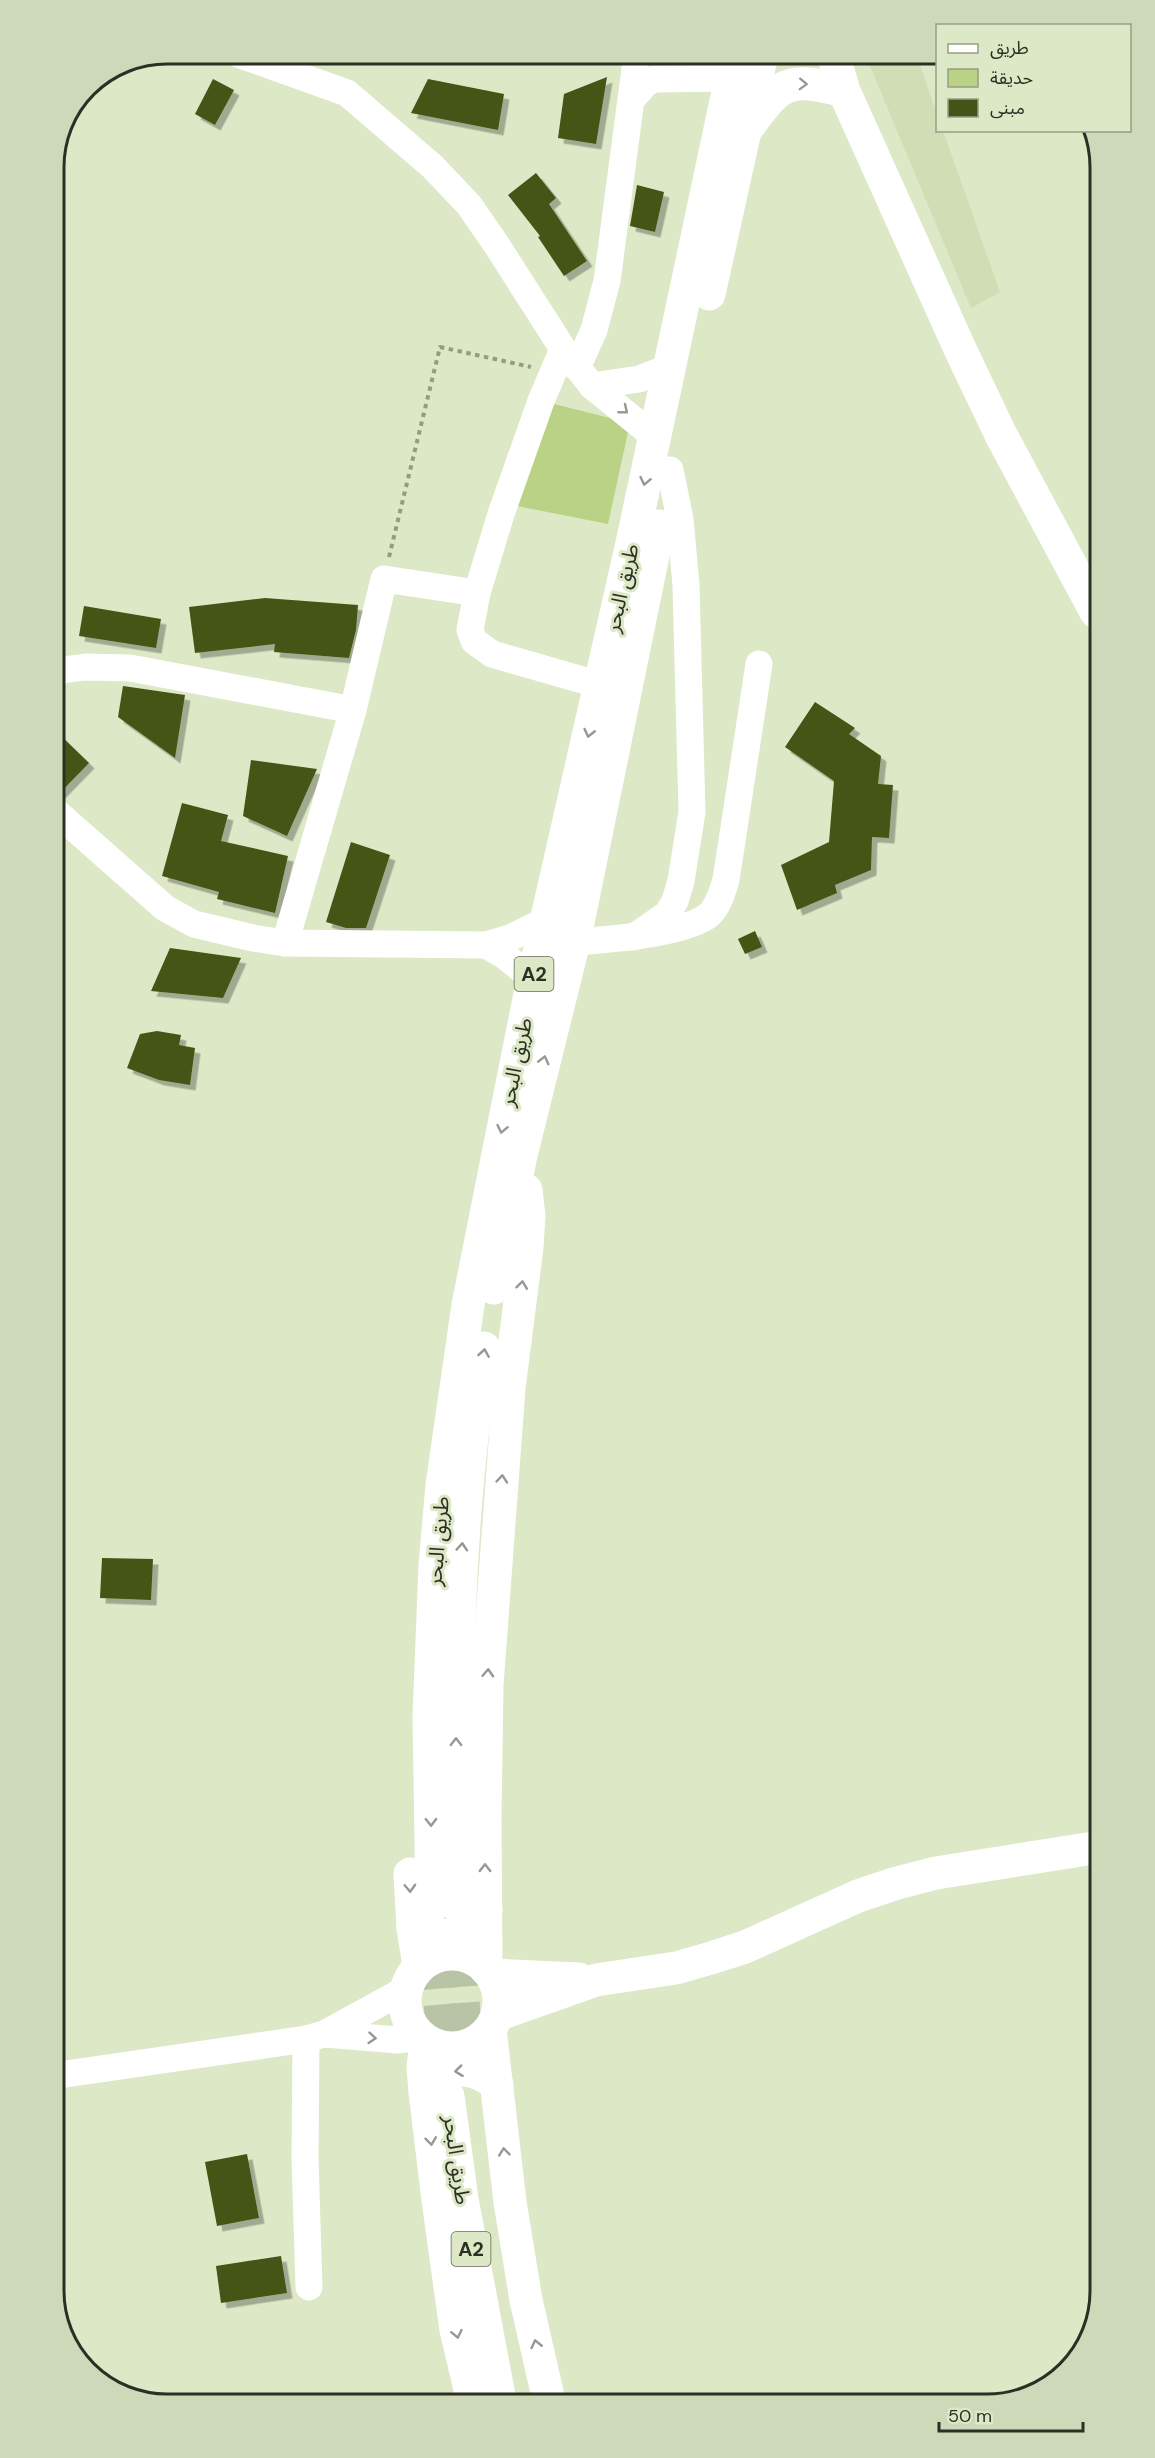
<svg xmlns="http://www.w3.org/2000/svg" width="1155" height="2458" viewBox="0 0 1155 2458" font-family="'DM Sans','Noto Sans Arabic',sans-serif">
  <style>
    .built { fill: #d0ddb5 }
    .green { fill: #bad285 }
    .building { fill: #445418; filter: url(#shadow) }
    .lines { fill: none; stroke-linecap: round; stroke-linejoin: round }
    .highway-tunnel { stroke: #b9c3a6; stroke-width: 33; stroke-dasharray: 33 16; stroke-linecap: butt }
    .path { stroke: #949c83; stroke-width: 4; stroke-dasharray: 4.5 4.5; stroke-linecap: butt }
    .minor { stroke: #fff; stroke-width: 27 }
    .major { stroke: #fff; stroke-width: 33 }
    .highway { stroke: #fff; stroke-width: 33 }
    .oneway { stroke: #969892 }
    .labels { text-anchor: middle; stroke-width: 6; stroke-linejoin: round; paint-order: stroke }
    .shield { fill: #dce8c6; stroke: #616755; stroke-width: 1.5 }
    .shield-label { font-size: 20px; font-weight: bold; fill: #2c3024 }
    .street-label { font-size: 21px; fill: #2c3024; stroke: #dce8c6 }
    .rim { fill: none; stroke: #2c3024; stroke-width: 3 }
  </style>
  <defs>
    <filter id="shadow"><feDropShadow dx="5.5" dy="5.5" stdDeviation="0" flood-color="#0004"/></filter>
  </defs>
  <rect width="100%" height="100%" fill="#dce8c6"/>
  <polygon class="built" points="865,54 916,54 937,114 938,130 943,131 1000,292 971,308"/>
  <polygon class="green" points="546,402 630,423 608,524 517,506"/>
  <g class="building">
    <polygon points="607,77 596,144 558,138 564,94"/>
    <polygon points="213,79 234,90 215,125 195,114"/>
    <polygon points="428,79 504,94 498,130 411,113"/>
    <polygon points="536,173 556,198 549,204 587,261 564,276 538,237 540,236 508,195"/>
    <polygon points="637,185 664,192 655,232 630,226"/>
    <polygon points="265,598 358,605 356,630 349,658 274,652 275,644 195,653 189,607"/>
    <polygon points="84,606 161,619 156,648 79,636"/>
    <polygon points="123,686 185,695 175,758 118,717"/>
    <polygon points="815,702 855,728 849,734 881,756 878,784 893,785 889,838 872,837 871,870 835,885 837,893 797,910 781,865 829,842 834,781 785,747"/>
    <polygon points="56,731 89,763 56,797"/>
    <polygon points="251,760 317,769 287,836 243,816"/>
    <polygon points="182,803 228,815 221,841 288,856 275,913 217,899 219,892 162,876"/>
    <polygon points="351,842 390,855 366,928 346,928 326,922"/>
    <polygon points="755,931 762,947 745,954 738,939"/>
    <polygon points="170,948 241,958 223,998 151,991"/>
    <polygon points="157,1031 181,1035 179,1045 195,1048 190,1085 159,1080 127,1068 140,1034"/>
    <polygon points="102,1558 153,1559 151,1600 100,1598"/>
    <polygon points="247,2154 259,2218 217,2226 205,2162"/>
    <polygon points="281,2256 287,2293 221,2303 216,2266"/>
  </g>
  <g class="lines">
    <g class="highway-tunnel">
      <polyline points="456,1905 470,2097"/>
      <polyline points="432,1907 444,2049"/>
    </g>
    <polyline class="path" points="389,557 440,347 531,367"/>
    <g class="minor">
      <polyline points="238,54 347,93 433,167 469,205 496,244 563,349 592,386 655,437"/>
      <polyline points="632,99 646,83 655,79 730,78"/>
      <polyline points="563,349 541,401 501,514 477,593 470,630 474,641 492,654 600,685"/>
      <polyline points="577,368 594,330 607,281 637,54"/>
      <polyline points="592,386 639,379 670,367"/>
      <polyline points="56,671 85,667 130,668 353,710"/>
      <polyline points="56,812 165,908 194,924 253,938 285,943 486,945 510,938 547,920"/>
      <polyline points="634,937 667,914 675,901 681,881 692,812 686,585 680,519 670,470"/>
      <path d="M574,942C605,940 688,934 710,914C719,905 722,892 726,880L759,664"/>
      <polyline points="285,943 353,710 384,579 477,593"/>
      <polyline points="486,945 505,956 533,979"/>
      <polyline points="325,2034 398,2040 420,2037"/>
      <polyline points="306,2039 305,2158 309,2287"/>
      <polyline points="59,2075 306,2039 324,2034 406,1989"/>
    </g>
    <g class="major">
      <polyline points="833,54 844,91 960,349 1001,435 1096,612"/>
      <path d="M745,131C780,84 784,75 844,91"/>
      <circle cx="452" cy="2001" r="47"/>
      <polyline points="492,1975 579,1979"/>
      <polyline points="497,2015 596,1980 676,1968 711,1958 745,1947 858,1896 897,1883 936,1873 1100,1847"/>
    </g>
    <g class="highway">
      <polyline points="709,294 762,54"/>
      <polyline points="494,1288 521,1155 574,942 659,526"/>
      <polyline points="410,1874 413,1928 419,1966"/>
      <path d="M456,1905C456,1719 454,1532 484,1348"/>
      <polyline points="432,1907 429,1716 435,1565 442,1485 468,1305 533,979 631,548 736,54"/>
      <path d="M413,1928C447,1941 463,1937 486,1909"/>
      <polyline points="486,1969 485,1818 487,1685 509,1388 527,1247 529,1216 526,1190"/>
      <polyline points="490,2029 510,2202 526,2300 549,2401"/>
      <polyline points="426,2041 423,2067 425,2092 438,2200 456,2330 473,2402"/>
      <path d="M425,2092C446,2065 471,2063 497,2085"/>
      <polyline points="448,2096 462,2199 500,2401"/>
    </g>
  </g>
  <defs><path id="oneway-chevron" d="M-2-3.5L2.5 0L-2 3.5" fill="none" stroke-width="1.6" stroke-linecap="round" stroke-linejoin="round" transform="scale(1.5)"/></defs>
  <g class="oneway">
    <use href="#oneway-chevron" transform="translate(803 84) rotate(2)"/>
    <use href="#oneway-chevron" transform="translate(624 410) rotate(39)"/>
    <use href="#oneway-chevron" transform="translate(645 481) rotate(102)"/>
    <use href="#oneway-chevron" transform="translate(589 733) rotate(103)"/>
    <use href="#oneway-chevron" transform="translate(544 1060) rotate(-76)"/>
    <use href="#oneway-chevron" transform="translate(502 1129) rotate(102)"/>
    <use href="#oneway-chevron" transform="translate(522 1285) rotate(-83)"/>
    <use href="#oneway-chevron" transform="translate(484 1353) rotate(-81)"/>
    <use href="#oneway-chevron" transform="translate(502 1479) rotate(-85)"/>
    <use href="#oneway-chevron" transform="translate(462 1547) rotate(-86)"/>
    <use href="#oneway-chevron" transform="translate(488 1673) rotate(-87)"/>
    <use href="#oneway-chevron" transform="translate(456 1742) rotate(-90)"/>
    <use href="#oneway-chevron" transform="translate(431 1822) rotate(89)"/>
    <use href="#oneway-chevron" transform="translate(485 1868) rotate(-90)"/>
    <use href="#oneway-chevron" transform="translate(410 1888) rotate(88)"/>
    <use href="#oneway-chevron" transform="translate(372 2038) rotate(5)"/>
    <use href="#oneway-chevron" transform="translate(459 2071) rotate(173)"/>
    <use href="#oneway-chevron" transform="translate(431 2141) rotate(83)"/>
    <use href="#oneway-chevron" transform="translate(504 2152) rotate(-96)"/>
    <use href="#oneway-chevron" transform="translate(457 2334) rotate(78)"/>
    <use href="#oneway-chevron" transform="translate(536 2344) rotate(-103)"/>
  </g>
  <g class="labels">
    <g class="shield">
      <rect x="514.5" y="957" width="39" height="34" rx="4.5"/>
      <rect x="451.5" y="2232" width="39" height="34" rx="4.5"/>
    </g>
    <g class="shield-label">
      <text x="534" y="981">A2</text>
      <text x="471" y="2256">A2</text>
    </g>
    <g class="street-label">
      <text transform="translate(622 588) rotate(-77)" y="7">طريق البحر</text>
      <text transform="translate(516 1062) rotate(-78)" y="7">طريق البحر</text>
      <text transform="translate(438 1541) rotate(-85)" y="7">طريق البحر</text>
      <text transform="translate(457 2160) rotate(82)" y="7">طريق البحر</text>
    </g>
  </g>
  <path d="M0 0H1155V2458H0ZM167 64H987A103 103 0 0 1 1090 167V2291A103 103 0 0 1 987 2394H167A103 103 0 0 1 64 2291V167A103 103 0 0 1 167 64Z" fill="#ced9b9" fill-rule="evenodd"/>
  <path class="rim" d="M167 64H987A103 103 0 0 1 1090 167V2291A103 103 0 0 1 987 2394H167A103 103 0 0 1 64 2291V167A103 103 0 0 1 167 64Z"/>
  <rect x="936" y="24" width="195" height="108" fill="#dce8c6" stroke="#969e85" stroke-width="1.5"/>
  <rect x="948" y="44" width="30" height="9" fill="#ffffff" stroke="#969e85" stroke-width="1.5"/>
  <text x="990" y="54" font-size="18" fill="#2c3024">طريق</text>
  <rect x="948" y="69" width="30" height="18" fill="#bad285" stroke="#969e85" stroke-width="1.5"/>
  <text x="990" y="84" font-size="18" fill="#2c3024">حديقة</text>
  <rect x="948" y="99" width="30" height="18" fill="#445418" stroke="#969e85" stroke-width="1.5"/>
  <text x="990" y="114" font-size="18" fill="#2c3024">مبنى</text>
  <path d="M939 2422v9h144v-9" fill="none" stroke="#2c3024" stroke-width="3"/>
  <text x="948" y="2422" font-size="18" fill="#2c3024" stroke="#dce8c6" stroke-width="4.5" paint-order="stroke">50 m</text>
</svg>
